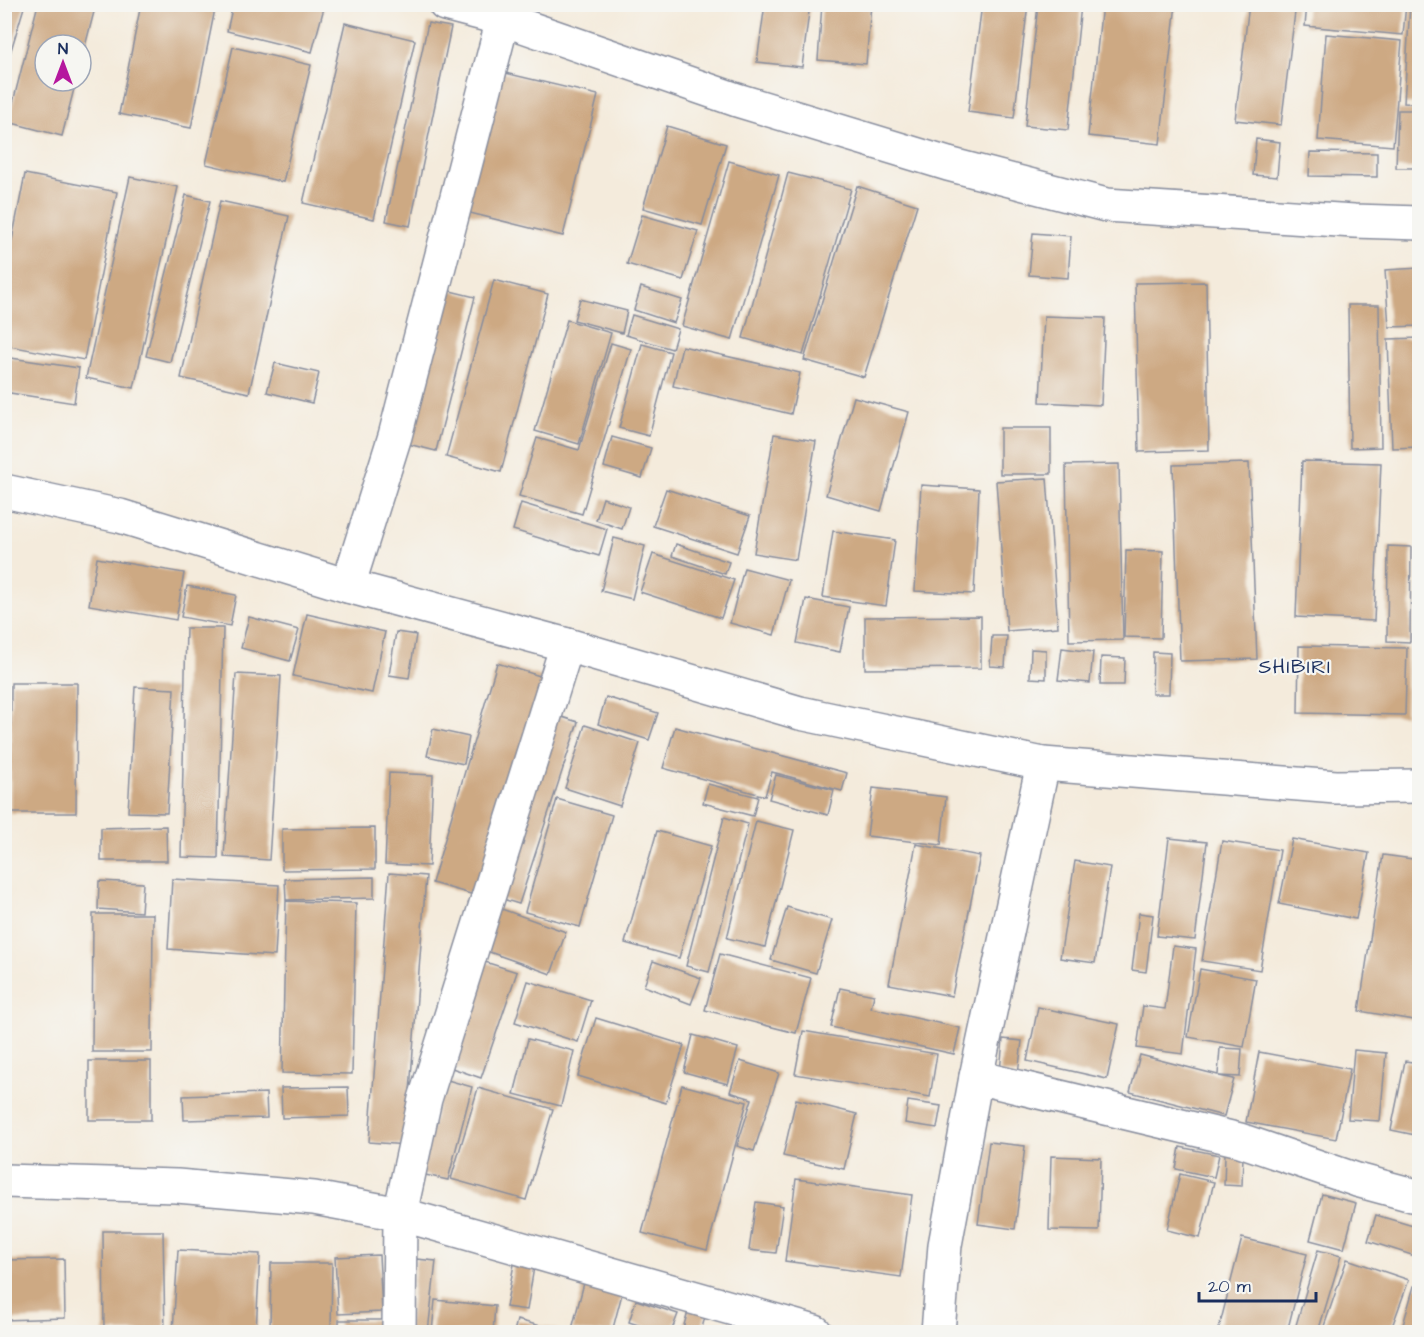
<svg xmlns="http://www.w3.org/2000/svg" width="1424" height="1337" viewBox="0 0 1424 1337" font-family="'Architects Daughter',sans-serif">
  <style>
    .building { fill: #cda983 }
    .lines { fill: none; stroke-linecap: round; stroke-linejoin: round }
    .minor-casing { stroke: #888d9d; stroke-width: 36 }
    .secondary-casing { stroke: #888d9d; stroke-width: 36 }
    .minor { stroke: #fff; stroke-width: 33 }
    .secondary { stroke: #fff; stroke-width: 33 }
    .labels { text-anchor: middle; stroke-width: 4.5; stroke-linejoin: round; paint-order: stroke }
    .neighbourhood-label { font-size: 20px; letter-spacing: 1.5px; fill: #1b2f5e; stroke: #f6f6f2 }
  </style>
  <rect width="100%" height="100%" fill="#f6f6f2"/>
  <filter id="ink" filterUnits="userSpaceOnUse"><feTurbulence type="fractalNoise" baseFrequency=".0167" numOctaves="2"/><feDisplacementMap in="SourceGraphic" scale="12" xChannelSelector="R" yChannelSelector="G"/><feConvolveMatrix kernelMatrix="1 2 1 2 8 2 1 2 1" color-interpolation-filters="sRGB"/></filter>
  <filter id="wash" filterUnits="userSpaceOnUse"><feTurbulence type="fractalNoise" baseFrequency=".008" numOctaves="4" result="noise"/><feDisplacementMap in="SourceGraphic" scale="24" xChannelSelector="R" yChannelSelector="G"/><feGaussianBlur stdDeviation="1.35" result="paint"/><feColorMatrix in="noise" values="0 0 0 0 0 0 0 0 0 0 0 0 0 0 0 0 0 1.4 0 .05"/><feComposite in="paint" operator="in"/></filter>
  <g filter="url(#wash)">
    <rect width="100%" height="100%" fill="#f4ebdc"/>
    <g id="blocks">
      <g class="building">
        <polygon points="4,4 25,4 5,70 4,70"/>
        <polygon points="38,4 96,4 82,58 81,45 45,45 45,81 76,81 62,136 8,122"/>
        <polygon points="141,4 216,4 191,128 119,114"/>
        <polygon points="233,4 325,4 312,52 227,31"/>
        <polygon points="765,4 810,4 802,67 757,62"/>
        <polygon points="822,4 871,4 866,64 818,60"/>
        <polygon points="982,4 1028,4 1014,118 968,112"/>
        <polygon points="1102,4 1176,4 1160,144 1088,136"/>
        <polygon points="1249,4 1296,4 1281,125 1235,120"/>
        <polygon points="1307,4 1406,4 1403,35 1305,26"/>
        <polygon points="1410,4 1420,4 1420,104 1404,103"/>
        <polygon points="1038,5 1081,5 1068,130 1025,126"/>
        <polygon points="345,23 415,40 374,219 303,203"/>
        <polygon points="428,23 451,27 410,226 386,221"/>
        <polygon points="1326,34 1402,41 1393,146 1318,140"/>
        <polygon points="233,47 311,65 283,182 206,164"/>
        <polygon points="497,71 598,95 563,236 462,211"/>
        <polygon points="1398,110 1420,110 1420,168 1396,168"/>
        <polygon points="667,126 726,144 702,225 643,208"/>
        <polygon points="1256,139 1280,142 1277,177 1253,175"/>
        <polygon points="1310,152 1377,153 1377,177 1309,176"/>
        <polygon points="729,161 779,175 732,340 682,326"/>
        <polygon points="788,173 851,189 803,355 743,338"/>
        <polygon points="25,174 117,192 84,360 4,345 4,281"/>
        <polygon points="130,177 178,187 134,388 86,378"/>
        <polygon points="857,186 917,205 864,377 804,360"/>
        <polygon points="186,195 210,201 170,362 146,356"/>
        <polygon points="220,201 289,216 249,393 181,378"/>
        <polygon points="642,215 698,231 683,280 627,264"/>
        <polygon points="1033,233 1071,236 1068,278 1029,275"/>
        <polygon points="1420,268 1420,326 1389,327 1385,270"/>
        <polygon points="494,280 548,294 501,472 446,457"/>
        <polygon points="1206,282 1209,450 1139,452 1135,283"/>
        <polygon points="641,287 682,300 674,323 634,310"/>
        <polygon points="442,289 475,297 436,451 404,443"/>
        <polygon points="580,299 627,311 622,333 574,320"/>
        <polygon points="1348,305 1379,305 1381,447 1350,448"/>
        <polygon points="632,315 678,329 672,349 626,335"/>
        <polygon points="1044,316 1105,318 1101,405 1040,402"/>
        <polygon points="567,320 611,333 579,444 535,431"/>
        <polygon points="1420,338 1420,447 1392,448 1388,339"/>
        <polygon points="611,343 631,349 582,514 519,496 537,438 579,450"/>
        <polygon points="642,344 671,352 649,436 619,428"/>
        <polygon points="682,346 800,373 791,414 673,386"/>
        <polygon points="4,357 79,368 74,403 4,392"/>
        <polygon points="275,363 319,373 312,403 267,392"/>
        <polygon points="854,397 909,412 881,511 826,495"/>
        <rect x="1000" y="428" width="51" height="46"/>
        <polygon points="774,434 816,441 796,560 754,553"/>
        <polygon points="612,437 651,448 642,478 604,467"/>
        <polygon points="1302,461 1381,463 1374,621 1296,617"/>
        <polygon points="1249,463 1257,659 1180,661 1173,465"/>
        <polygon points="1119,464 1123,640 1069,641 1066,465"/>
        <polygon points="1047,478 1058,627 1007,631 996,481"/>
        <polygon points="921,485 979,489 974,594 915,591"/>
        <polygon points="666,489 750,516 737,553 653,526"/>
        <polygon points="603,498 629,507 622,529 596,520"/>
        <polygon points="521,503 607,529 599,556 513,530"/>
        <polygon points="833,531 895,540 886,606 823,597"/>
        <polygon points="614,538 645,546 632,599 601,591"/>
        <polygon points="676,544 729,562 725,574 672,556"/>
        <polygon points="1388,546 1411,547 1410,642 1387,641"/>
        <polygon points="1126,550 1163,551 1161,638 1124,637"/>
        <polygon points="653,554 734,580 721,618 640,592"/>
        <polygon points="97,558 184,573 176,620 89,605"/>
        <polygon points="744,568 789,580 774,635 730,623"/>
        <polygon points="187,586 236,595 230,626 181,617"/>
        <polygon points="806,599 849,607 840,652 797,643"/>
        <polygon points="307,614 385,632 372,693 293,676"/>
        <polygon points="981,616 981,668 865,669 865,617"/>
        <polygon points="249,617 299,630 290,661 241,648"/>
        <polygon points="186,628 223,628 218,858 181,857"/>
        <polygon points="396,632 416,635 409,678 389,675"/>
        <polygon points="992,636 1007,636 1005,667 990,666"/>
        <polygon points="1299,646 1407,648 1405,715 1298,713"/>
        <polygon points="1062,648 1093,652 1090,683 1058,680"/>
        <polygon points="1031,649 1046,650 1046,679 1030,678"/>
        <polygon points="1153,652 1170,653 1169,694 1152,694"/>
        <polygon points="1101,657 1125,658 1124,685 1100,685"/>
        <polygon points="497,663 550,679 485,898 432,883"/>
        <polygon points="236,674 281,676 269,860 224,857"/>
        <polygon points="11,683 77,683 76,813 10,813"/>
        <polygon points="135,687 174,689 167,813 128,812"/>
        <polygon points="606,697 658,713 649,740 598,724"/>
        <polygon points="552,714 578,722 519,904 493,896"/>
        <polygon points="585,725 640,743 620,806 565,788"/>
        <polygon points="675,727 847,773 842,791 772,772 765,796 663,768"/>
        <polygon points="433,729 469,737 464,764 427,756"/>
        <polygon points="389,773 433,775 429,866 385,864"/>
        <polygon points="776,775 834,790 828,815 769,799"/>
        <polygon points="708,784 758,797 753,816 703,803"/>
        <polygon points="873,788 946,797 941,845 867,836"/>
        <polygon points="557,799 612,815 580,927 525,912"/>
        <polygon points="724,817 748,824 709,972 686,966"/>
        <polygon points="756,821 794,830 765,947 727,938"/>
        <polygon points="166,826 167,861 101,861 101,828"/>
        <polygon points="375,828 375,869 282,870 282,829"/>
        <polygon points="657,831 711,846 679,958 625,943"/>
        <polygon points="1169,838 1207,842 1195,940 1157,936"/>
        <polygon points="1292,839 1369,853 1356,919 1279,904"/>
        <polygon points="1222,841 1280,850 1260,970 1202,961"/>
        <polygon points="916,844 980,856 952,996 889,984"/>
        <polygon points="1383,855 1420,860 1420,1021 1359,1011"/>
        <polygon points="1075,861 1110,867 1095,963 1060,958"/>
        <polygon points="389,873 426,876 406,1145 369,1142"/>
        <polygon points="374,877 374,898 286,900 285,879"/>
        <polygon points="172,879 279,885 275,956 168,949"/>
        <polygon points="99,881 143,883 141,912 98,909"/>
        <polygon points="286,901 356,903 352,1074 282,1073"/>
        <polygon points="496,907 566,932 551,974 481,949"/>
        <polygon points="787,907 832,920 816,973 771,960"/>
        <polygon points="1139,913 1153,915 1146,972 1132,970"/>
        <polygon points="93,914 153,914 152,1052 92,1052"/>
        <polygon points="1173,946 1196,949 1183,1054 1137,1048 1143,1006 1165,1009"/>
        <polygon points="720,954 811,978 796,1033 705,1010"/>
        <polygon points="482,961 517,972 481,1078 446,1066"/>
        <polygon points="653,961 701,978 691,1004 644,986"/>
        <polygon points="1200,969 1256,979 1244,1047 1188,1037"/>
        <polygon points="528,981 591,1000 578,1042 515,1022"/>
        <polygon points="840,988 874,995 871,1008 960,1028 954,1054 831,1027"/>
        <polygon points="1038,1007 1119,1024 1107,1079 1027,1061"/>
        <polygon points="596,1018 684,1045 666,1103 578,1076"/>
        <polygon points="803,1031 937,1054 930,1097 795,1074"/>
        <polygon points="693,1035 738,1048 728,1084 684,1072"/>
        <polygon points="528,1039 574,1051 561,1106 514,1094"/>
        <polygon points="1003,1039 1022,1041 1018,1074 1000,1072"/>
        <polygon points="1220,1048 1242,1049 1240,1077 1219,1076 1234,1079 1224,1116 1130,1092 1140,1055 1218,1075"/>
        <polygon points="1354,1050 1386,1053 1380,1121 1348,1119"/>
        <polygon points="1259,1052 1350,1069 1336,1139 1246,1122"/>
        <rect x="89" y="1061" width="62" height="59"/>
        <polygon points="740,1061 779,1073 754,1151 737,1146 752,1099 730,1092"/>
        <polygon points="1405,1061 1420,1063 1420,1136 1391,1130"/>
        <polygon points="444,1079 472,1087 448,1180 421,1174"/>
        <polygon points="682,1085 747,1102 707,1250 642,1233"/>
        <polygon points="348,1087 349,1116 282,1118 281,1088"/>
        <polygon points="478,1088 553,1109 526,1200 451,1179"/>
        <polygon points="266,1093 267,1118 184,1120 183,1096"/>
        <polygon points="796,1099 857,1114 844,1169 783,1156"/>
        <polygon points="908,1101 941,1106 937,1128 905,1123"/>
        <polygon points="989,1142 1025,1146 1015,1229 978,1224"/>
        <polygon points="1180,1147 1219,1155 1214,1177 1176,1169"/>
        <polygon points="1225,1154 1243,1155 1242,1186 1224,1185"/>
        <polygon points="1051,1156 1101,1158 1099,1231 1049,1230"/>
        <polygon points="1180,1174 1214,1182 1200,1238 1167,1230"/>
        <polygon points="796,1179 912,1195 901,1277 785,1261"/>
        <polygon points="1322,1194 1356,1203 1344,1249 1310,1240"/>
        <polygon points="756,1202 783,1206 776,1253 749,1250"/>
        <polygon points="1376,1215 1420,1228 1418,1257 1368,1241"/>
        <polygon points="103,1231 163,1231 165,1332 104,1332"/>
        <polygon points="1242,1238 1307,1254 1287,1332 1218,1332"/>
        <polygon points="178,1250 260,1254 256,1332 173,1332"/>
        <polygon points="1318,1250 1341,1256 1318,1332 1294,1332"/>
        <polygon points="379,1255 382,1312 338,1314 335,1257"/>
        <polygon points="64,1259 65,1318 4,1320 4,1260"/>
        <polygon points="416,1259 436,1261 428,1332 408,1332"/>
        <polygon points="1347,1259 1409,1280 1390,1332 1322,1332"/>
        <polygon points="271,1263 332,1263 331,1332 270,1332"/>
        <polygon points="514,1264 534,1267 527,1310 506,1307"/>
        <polygon points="584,1283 622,1294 612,1332 585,1332 572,1329"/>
        <polygon points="1414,1286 1420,1287 1420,1332 1401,1332"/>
        <polygon points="435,1300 495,1306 493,1332 432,1332"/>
        <polygon points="636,1300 678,1314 671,1332 659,1332 629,1322"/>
        <polygon points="690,1304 707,1309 701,1332 682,1332"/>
        <rect x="339" y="1320" width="54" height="12"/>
        <polygon points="517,1320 565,1332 514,1332"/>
      </g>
    </g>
  </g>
  <g filter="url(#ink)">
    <use href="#blocks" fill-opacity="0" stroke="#888d9d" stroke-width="1.5"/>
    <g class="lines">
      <g class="minor-casing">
        <g id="minor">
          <polyline points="445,4 503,19 737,100 948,164 1106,205 1354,221 1420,223"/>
          <polyline points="348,586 395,436 503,19 504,4"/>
          <polyline points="976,1077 1240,1140 1357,1180 1420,1197"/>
          <polyline points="4,1181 177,1186 314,1198 400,1214 815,1332"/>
          <polyline points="399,1332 400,1214 425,1099 567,645"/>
          <polyline points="938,1332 945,1245 976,1077 1043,764"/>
        </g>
      </g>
      <g class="secondary-casing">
        <polyline id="secondary" points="4,491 120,516 348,586 567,645 800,713 1043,764 1336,787 1420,786"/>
      </g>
      <use href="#minor" class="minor"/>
      <use href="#secondary" class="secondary"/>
    </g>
  </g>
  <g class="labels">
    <g class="neighbourhood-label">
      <text x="1295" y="673">SHIBIRI</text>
    </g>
  </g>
  <rect width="1424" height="1337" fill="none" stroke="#f6f6f2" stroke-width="24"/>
  <g transform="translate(63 63)"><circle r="28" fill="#f6f6f2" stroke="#9ea6b7" stroke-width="1.5"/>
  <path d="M0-4.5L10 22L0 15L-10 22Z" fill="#b5179e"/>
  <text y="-9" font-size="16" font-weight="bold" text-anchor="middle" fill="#1b2f5e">N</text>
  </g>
  <path d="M1199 1292v9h117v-9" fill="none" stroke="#1b2f5e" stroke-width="3"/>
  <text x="1208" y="1292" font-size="18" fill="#1b2f5e" stroke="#f6f6f2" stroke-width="4.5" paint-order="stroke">20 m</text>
</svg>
